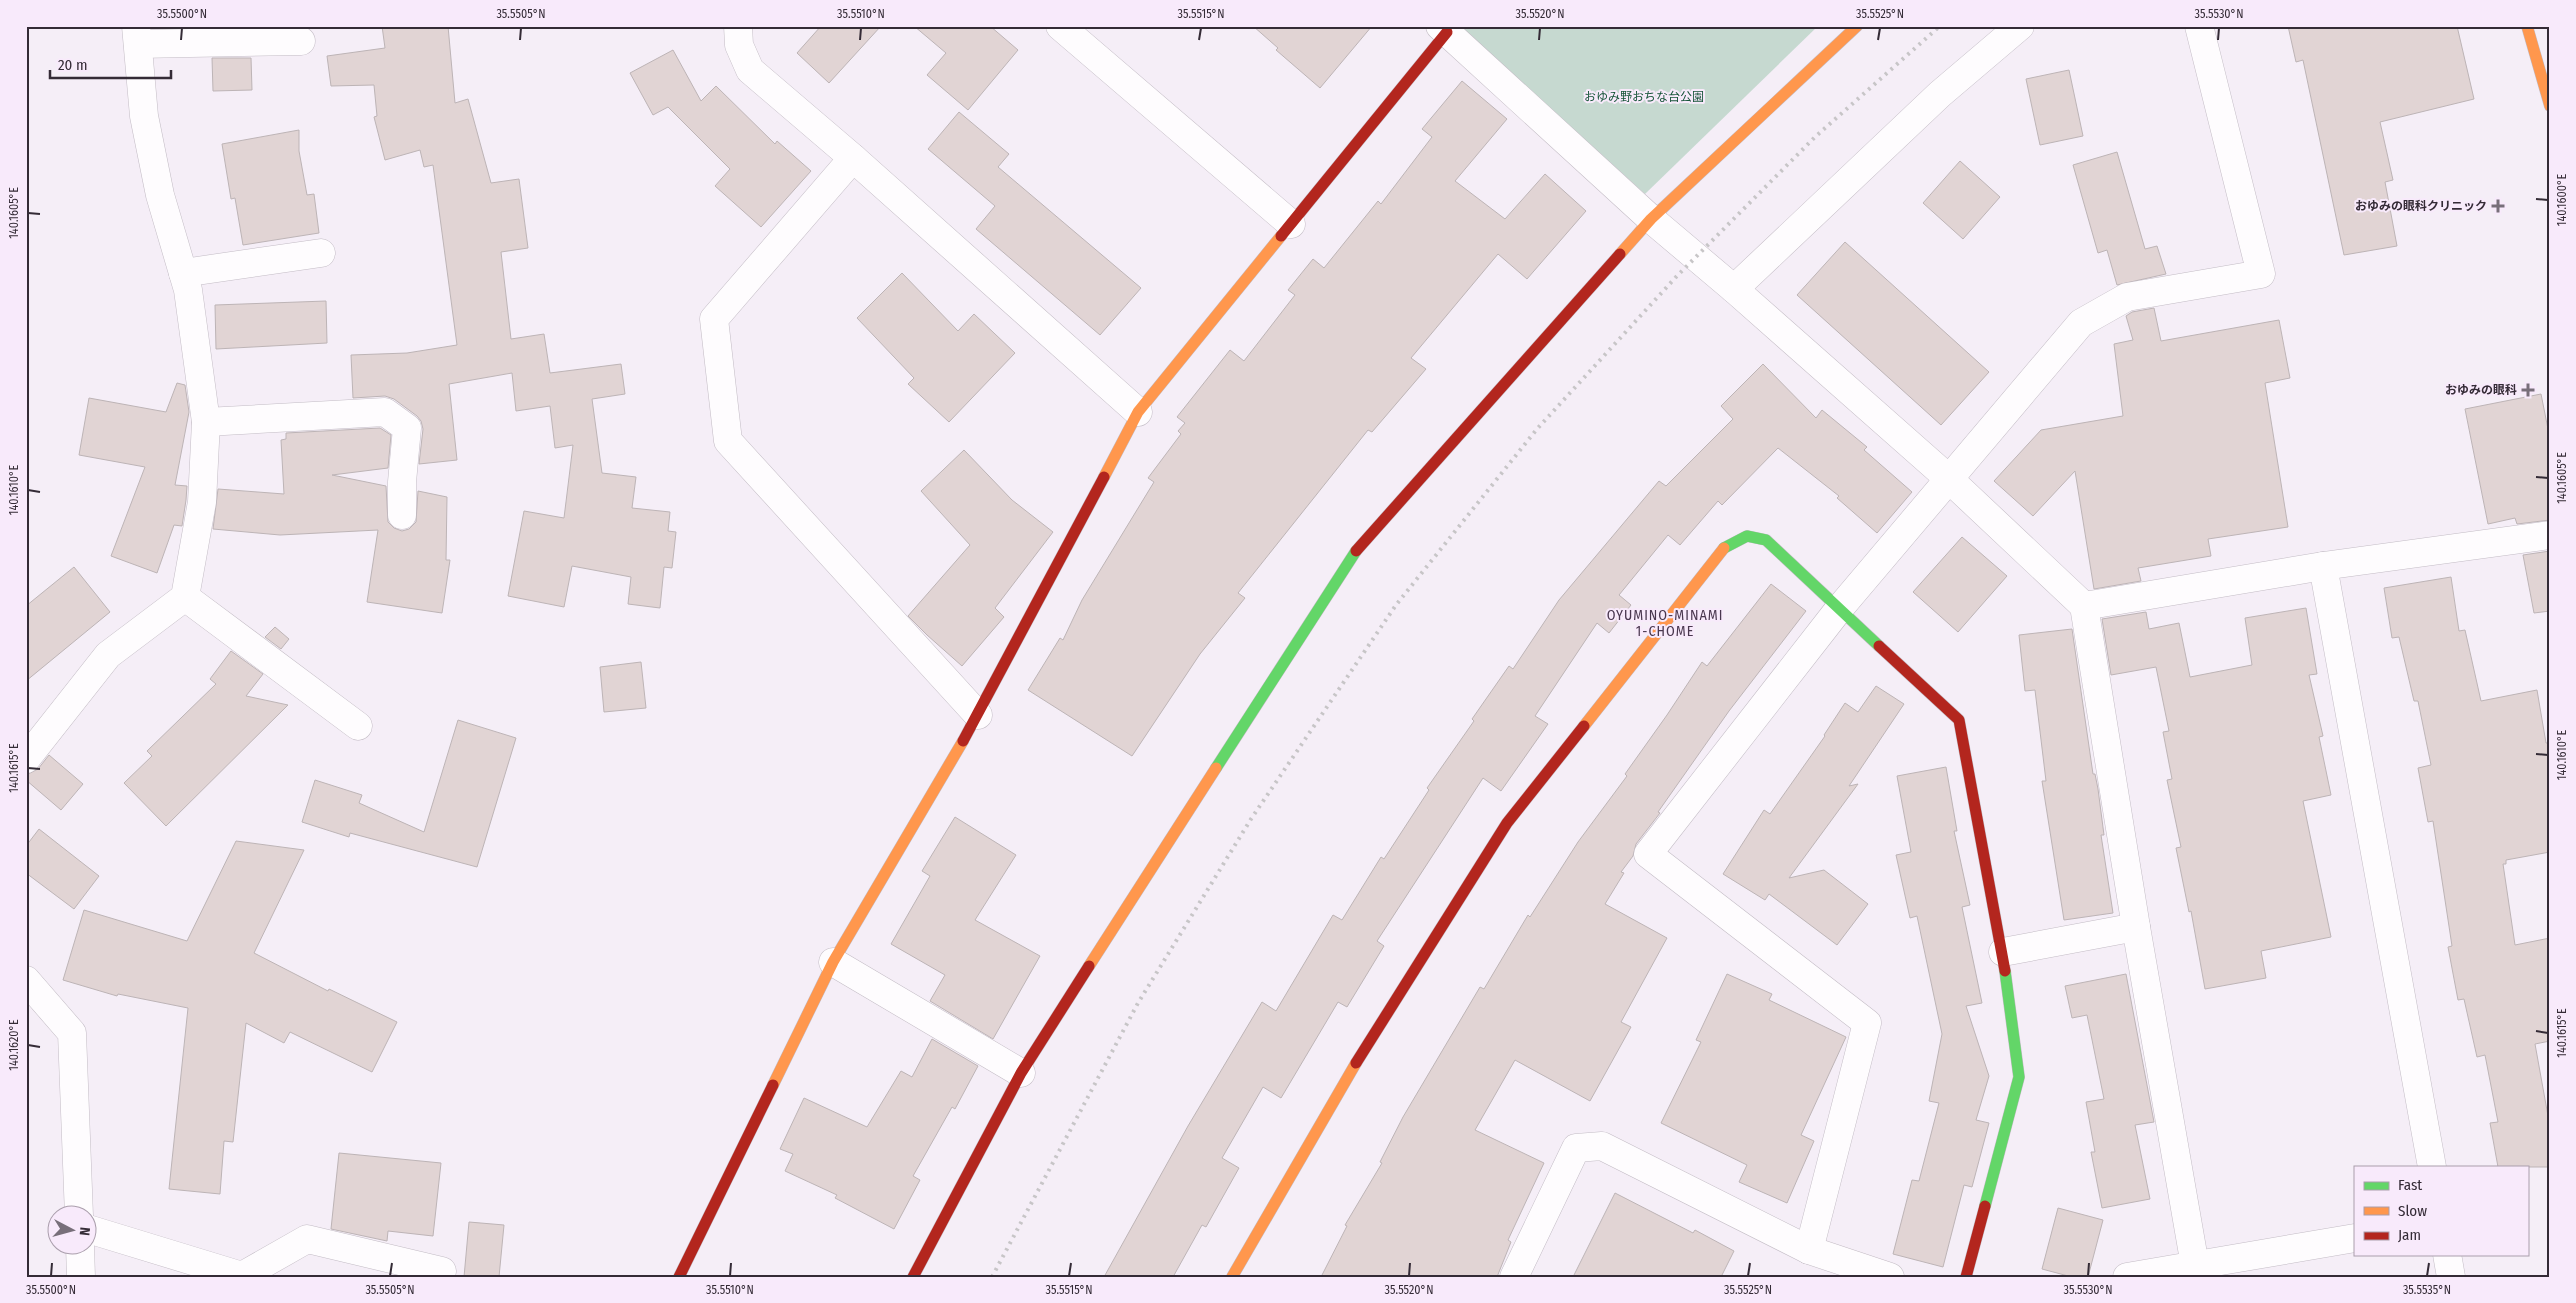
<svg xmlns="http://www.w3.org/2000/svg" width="2576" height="1303" viewBox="0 0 2576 1303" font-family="'Fira Sans Condensed','Noto Sans JP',sans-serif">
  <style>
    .green { fill: #c6d9d0 }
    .building { fill: #e1d4d4; stroke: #bdb4b6 }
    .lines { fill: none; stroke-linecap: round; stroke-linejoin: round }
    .street-casing { stroke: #c3bcc5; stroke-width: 29 }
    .fast-casing { stroke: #c3bcc5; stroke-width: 12 }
    .slow-casing { stroke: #c3bcc5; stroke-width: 12 }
    .jam-casing { stroke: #c3bcc5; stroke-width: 12 }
    .street { stroke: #fefcfe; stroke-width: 28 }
    .fast { stroke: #63d668; stroke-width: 11 }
    .slow { stroke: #ff974d; stroke-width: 11 }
    .jam { stroke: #b3261e; stroke-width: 11 }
    .rail { stroke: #c7c5c7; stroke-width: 4; stroke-dasharray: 2.5 5; stroke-linecap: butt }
    .ticks { fill: none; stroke: #342b36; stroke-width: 2 }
    .poi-dot { fill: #786f7a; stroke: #f8eafb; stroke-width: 2 }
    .labels { text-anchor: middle; stroke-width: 4; stroke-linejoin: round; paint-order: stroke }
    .park-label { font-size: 12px; fill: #165438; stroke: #f8eafb }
    .poi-label { font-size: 12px; font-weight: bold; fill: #342b36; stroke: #f8eafb; text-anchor: end }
    .neighbourhood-label { font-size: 14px; letter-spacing: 1px; fill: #49374e; stroke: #f8eafb }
    .neatline { fill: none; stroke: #342b36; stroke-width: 2 }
    .ticks-label { font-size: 12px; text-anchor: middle; fill: #342b36 }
  </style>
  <rect width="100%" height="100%" fill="#f5eef7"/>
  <polygon class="green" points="1458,26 1818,26 1645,194"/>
  <g class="building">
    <polygon points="382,26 448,26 455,103 468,99 491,183 519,179 528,248 501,252 511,339 544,334 550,373 621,364 625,394 592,399 602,473 636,477 632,508 670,512 668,531 676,532 672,568 664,567 660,608 628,604 631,577 572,566 564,607 508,596 524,511 564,518 573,445 555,448 550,406 516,411 512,373 449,384 457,460 419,464 423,429 421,421 417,416 394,399 385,396 353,398 351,355 407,353 457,345 433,165 424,167 420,150 385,160 374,117 377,116 374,85 331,86 327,56 385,48"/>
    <polygon points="821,26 881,26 829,83 797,53"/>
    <polygon points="914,26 990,26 1018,50 968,110 927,75 946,53"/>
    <polygon points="1253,26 1372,26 1320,88 1276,50 1278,48"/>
    <polygon points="2288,26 2457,26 2474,99 2380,122 2393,180 2385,182 2397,246 2344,255 2303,60 2296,62"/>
    <polygon points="673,50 701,101 716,86 775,144 777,141 811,171 761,227 715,186 730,169 668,107 653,115 630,73"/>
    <polygon points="212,58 251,58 252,90 213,91"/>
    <polygon points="2069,70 2083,136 2040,145 2026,79"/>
    <polygon points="1462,81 1507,119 1455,181 1505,219 1545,174 1586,211 1527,279 1498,254 1411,358 1426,369 1372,432 1368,430 1238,593 1245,598 1200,654 1132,756 1028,690 1060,638 1063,640 1082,600 1154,482 1148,478 1181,434 1178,431 1185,423 1177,417 1230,350 1244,361 1295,295 1288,290 1313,259 1324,268 1378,201 1381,204 1432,137 1422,129"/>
    <polygon points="959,112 1009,154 998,167 1141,288 1100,335 976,229 995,206 928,149"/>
    <polygon points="299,130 299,151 307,195 314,194 319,233 243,245 235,198 231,199 222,144"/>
    <polygon points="2117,152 2145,249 2157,246 2166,274 2117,285 2107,250 2098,253 2073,165"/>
    <polygon points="1960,161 2000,197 1963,239 1923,203"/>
    <polygon points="1845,242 1989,372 1941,425 1797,295"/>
    <polygon points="902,273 958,331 974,314 1015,353 949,422 908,384 914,378 857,318"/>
    <polygon points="326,301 327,343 216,349 215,305"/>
    <polygon points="2154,308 2161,341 2279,320 2290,378 2265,383 2288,527 2208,539 2211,556 2138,568 2141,581 2094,589 2075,471 2033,516 1994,481 2041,430 2123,416 2114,344 2133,340 2126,316 2132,312"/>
    <polygon points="1763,364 1816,418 1822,410 1867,447 1864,450 1912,492 1877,533 1837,498 1839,496 1778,448 1722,505 1718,501 1680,545 1668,535 1619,595 1631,605 1609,633 1597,623 1535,716 1548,724 1501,791 1483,778 1377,941 1384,946 1347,1007 1338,1002 1281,1098 1263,1087 1222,1158 1239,1168 1206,1227 1202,1225 1173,1277 1104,1277 1188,1126 1262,1002 1276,1011 1333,915 1342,920 1381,857 1384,859 1429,790 1427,788 1474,721 1472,719 1509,666 1513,669 1559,600 1659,481 1666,486 1733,419 1721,406"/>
    <polygon points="177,383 185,385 189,412 175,485 187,486 186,500 182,526 174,525 157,573 111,556 145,467 79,455 89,398 166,412"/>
    <polygon points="2541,394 2550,439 2550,520 2517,524 2515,518 2488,524 2465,409"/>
    <polygon points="380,428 391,435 388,468 332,475 386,486 388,522 394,528 402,531 409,529 416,522 418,491 447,497 446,560 450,560 442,613 367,602 378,530 280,535 213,529 218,489 284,494 281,440 286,439 286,433"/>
    <polygon points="964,450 1012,500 1053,532 995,608 1004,617 962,666 927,635 908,616 970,545 921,491"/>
    <polygon points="1962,537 2007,576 1958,632 1913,592"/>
    <polygon points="2550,551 2550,611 2534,613 2523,555"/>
    <polygon points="74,567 110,612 26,681 26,606"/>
    <polygon points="2451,577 2459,631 2465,630 2481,701 2537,690 2546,743 2550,743 2550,852 2506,860 2506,864 2503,864 2515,945 2550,938 2550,1041 2535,1044 2550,1127 2550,1167 2498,1167 2490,1123 2498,1122 2485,1055 2477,1057 2464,999 2458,1000 2448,947 2452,946 2433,821 2428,822 2418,768 2431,765 2418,701 2414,701 2399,637 2392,638 2384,588"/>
    <polygon points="1771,584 1806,611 1729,711 1658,812 1660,813 1636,844 1633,856 1621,872 1624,873 1605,904 1667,938 1621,1022 1631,1027 1590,1101 1515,1060 1475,1130 1544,1163 1508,1240 1511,1242 1497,1277 1321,1277 1347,1226 1345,1225 1382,1163 1380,1162 1403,1117 1480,987 1484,989 1528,915 1530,917 1578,842 1627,776 1625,774 1667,715 1702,662 1707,666"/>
    <polygon points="2306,608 2317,674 2309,675 2323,736 2319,737 2331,795 2303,801 2331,937 2261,951 2266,978 2205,989 2191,911 2189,912 2176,848 2181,847 2167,780 2172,779 2163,732 2169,731 2156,667 2111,675 2102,619 2146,612 2149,629 2179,623 2190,677 2252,665 2245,618"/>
    <polygon points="275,627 289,639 281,649 265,637"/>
    <polygon points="2072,629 2093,774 2095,774 2098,789 2104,835 2101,835 2113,913 2064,920 2042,781 2046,781 2035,690 2025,691 2019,635"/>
    <polygon points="231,651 263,674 246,696 288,705 166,826 124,783 152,756 147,751 216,684 210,679"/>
    <polygon points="641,662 646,708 604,712 600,667"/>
    <polygon points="1876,686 1904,704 1849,786 1858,784 1789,878 1824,870 1868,904 1837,945 1769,894 1765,900 1723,874 1764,810 1770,814 1825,736 1824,735 1845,703 1858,712"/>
    <polygon points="458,720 516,738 477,867 350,833 349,837 302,822 315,780 362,795 359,803 424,832"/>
    <polygon points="49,755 83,784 61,810 26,780 28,774 38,769"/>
    <polygon points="1946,767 1957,831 1954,831 1970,905 1962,907 1982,1003 1966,1006 1989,1076 1976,1120 1989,1123 1972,1187 1964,1185 1943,1267 1893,1254 1912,1180 1919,1181 1939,1103 1929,1101 1942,1034 1917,916 1910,918 1896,855 1911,852 1897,776"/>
    <polygon points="955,817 1016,855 975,920 1040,956 993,1039 930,1001 945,975 891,944 930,876 922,871"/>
    <polygon points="39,829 99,876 74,909 26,873 26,846"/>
    <polygon points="236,841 304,850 254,953 328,991 329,989 397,1022 372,1072 290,1032 284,1043 246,1023 233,1142 224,1141 220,1194 169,1189 188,1008 118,994 117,996 63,980 84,910 187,941"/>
    <polygon points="1727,974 1772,994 1769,1000 1846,1037 1801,1135 1814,1141 1787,1203 1739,1182 1747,1165 1661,1123 1701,1042 1696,1040"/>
    <polygon points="2126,974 2154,1122 2135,1125 2150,1199 2102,1208 2091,1152 2095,1152 2086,1102 2104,1099 2087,1015 2072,1018 2065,986"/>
    <polygon points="932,1039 978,1066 955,1109 952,1107 913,1176 920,1180 894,1229 835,1198 837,1195 785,1171 793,1154 780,1149 804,1098 867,1127 901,1071 912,1077"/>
    <polygon points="339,1153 441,1163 433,1236 388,1231 387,1241 331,1229"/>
    <polygon points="1615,1193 1693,1233 1695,1230 1734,1251 1721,1277 1573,1277"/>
    <polygon points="2058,1208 2103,1220 2088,1277 2072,1277 2042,1269"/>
    <polygon points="469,1222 504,1225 499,1277 464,1277"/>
  </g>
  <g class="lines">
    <g class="street-casing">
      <g id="street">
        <polyline points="738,26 739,45 750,70 853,158 1138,412"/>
        <polyline points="1060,26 1291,224"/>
        <polyline points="1440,26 1651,219 1734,289"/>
        <polyline points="2020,26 1940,94 1734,289 1948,478 2084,606 2136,927 2197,1277"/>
        <polyline points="138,44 301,41"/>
        <polyline points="853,158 714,319 728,441 978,715"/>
        <polyline points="183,273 321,253"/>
        <polyline points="206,422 385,412 407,428 402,482 402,515"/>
        <polyline points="2323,566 2432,1167"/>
        <polyline points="185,597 358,726"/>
        <polyline points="2084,606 2323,566 2550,535"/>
        <polyline points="26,759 108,655 185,597 202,502 206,422 188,290 160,195 144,116 136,26"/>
        <polyline points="2003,952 2136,927"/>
        <polyline points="833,962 1021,1073"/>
        <polyline points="26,980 72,1033 79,1216"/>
        <polyline points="88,1229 242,1276 307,1239 442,1271"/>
        <polyline points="80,1246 81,1277"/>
        <polyline points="1809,1250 1867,1023 1648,854 1839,609 2081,323 2127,297 2261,274 2199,26"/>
        <polyline points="2447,1254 2451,1277"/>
        <polyline points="1514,1277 1576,1148 1602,1146 1809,1250 1890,1277"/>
        <polyline points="2127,1277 2355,1238"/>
      </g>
    </g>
    <g class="fast-casing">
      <g id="fast">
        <polyline points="1724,548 1747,536 1766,540 1879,646"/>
        <polyline points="1216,768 1356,551"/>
        <polyline points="1985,1206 2019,1077 2005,971"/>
      </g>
    </g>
    <g class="slow-casing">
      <g id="slow">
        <polyline points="2527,26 2550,106"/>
        <polyline points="1620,254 1651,219 1857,26"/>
        <polyline points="1104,477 1138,412 1281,236"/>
        <polyline points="1584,726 1724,548"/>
        <polyline points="1089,966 1216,768"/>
        <polyline points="773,1085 833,962 963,741"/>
        <polyline points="1232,1277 1356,1063"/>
      </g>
    </g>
    <g class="jam-casing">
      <g id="jam">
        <polyline points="1281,236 1447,32"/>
        <polyline points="1356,551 1620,254"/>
        <polyline points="1879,646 1959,720 2005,971"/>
        <polyline points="963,741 1104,477"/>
        <polyline points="1356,1063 1507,823 1584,726"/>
        <polyline points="679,1277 773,1085"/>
        <polyline points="913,1277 1021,1073 1089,966"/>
        <polyline points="1966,1277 1985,1206"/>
      </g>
    </g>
    <use href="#street" class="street"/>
    <use href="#fast" class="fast"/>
    <use href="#slow" class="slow"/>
    <use href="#jam" class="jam"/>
    <polyline class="rail" points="992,1277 1138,1003 1251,819 1396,605 1537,429 1676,277 1815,137 1940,26"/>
  </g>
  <path class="ticks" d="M181,40L182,28M520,40L521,28M860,40L861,28M1199,40L1201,28M1539,40L1540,28M1878,40L1880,28M2218,40L2219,28M2536,199L2548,200M28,213L40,214M2536,477L2548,478M28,490L40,492M2536,754L2548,755M28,768L40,769M2536,1031L2548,1033M28,1045L40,1047M51,1276L52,1263M390,1276L392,1263M730,1276L731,1263M1069,1276L1071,1263M1409,1276L1410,1263M1748,1276L1750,1263M2088,1276L2089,1263M2427,1276L2429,1263"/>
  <g class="poi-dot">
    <path d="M2495.5 198.5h5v5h5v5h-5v5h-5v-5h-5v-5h5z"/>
    <path d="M2525.5 382.5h5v5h5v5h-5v5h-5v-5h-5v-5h5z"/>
  </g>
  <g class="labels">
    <g class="park-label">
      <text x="1644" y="101">おゆみ野おちな台公園</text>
    </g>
    <g class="poi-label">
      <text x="2487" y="210">おゆみの眼科クリニック</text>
      <text x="2517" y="394">おゆみの眼科</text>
    </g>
    <g class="neighbourhood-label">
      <text x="1665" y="620">OYUMINO-MINAMI<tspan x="1665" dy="16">1-CHOME</tspan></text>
    </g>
  </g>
  <rect width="2576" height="1303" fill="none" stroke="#f8eafb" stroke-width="55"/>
  <rect x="2354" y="1166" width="175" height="90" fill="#f8eafb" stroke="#aa9eac"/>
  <rect x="2364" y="1182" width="25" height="8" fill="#63d668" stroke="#aa9eac"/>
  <text x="2398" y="1190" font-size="15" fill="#342b36">Fast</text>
  <rect x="2364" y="1207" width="25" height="8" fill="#ff974d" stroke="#aa9eac"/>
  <text x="2398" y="1216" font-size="15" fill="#342b36">Slow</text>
  <rect x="2364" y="1232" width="25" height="8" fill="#b3261e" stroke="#aa9eac"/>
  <text x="2398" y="1240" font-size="15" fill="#342b36">Jam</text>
  <g transform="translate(72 1230) rotate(96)"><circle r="24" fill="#f8eafb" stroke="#aa9eac"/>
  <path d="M0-4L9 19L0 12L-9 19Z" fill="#786f7a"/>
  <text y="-8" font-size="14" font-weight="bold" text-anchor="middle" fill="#342b36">N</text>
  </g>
  <path d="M50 70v8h121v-8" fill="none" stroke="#342b36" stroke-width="2.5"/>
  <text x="58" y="70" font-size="15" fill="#342b36" stroke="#f8eafb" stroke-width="4" paint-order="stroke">20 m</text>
  <rect x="28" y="28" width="2520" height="1248" class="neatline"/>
  <g class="ticks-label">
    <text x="182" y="18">35.5500°N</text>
    <text x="521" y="18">35.5505°N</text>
    <text x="861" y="18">35.5510°N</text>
    <text x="1201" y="18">35.5515°N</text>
    <text x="1540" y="18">35.5520°N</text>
    <text x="1880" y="18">35.5525°N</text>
    <text x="2219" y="18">35.5530°N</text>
    <text transform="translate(2562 200) rotate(-90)" y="4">140.1600°E</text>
    <text transform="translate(14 213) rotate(-90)" y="4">140.1605°E</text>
    <text transform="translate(2562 478) rotate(-90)" y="4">140.1605°E</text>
    <text transform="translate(14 490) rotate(-90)" y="4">140.1610°E</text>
    <text transform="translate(2562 755) rotate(-90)" y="4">140.1610°E</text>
    <text transform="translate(14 768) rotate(-90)" y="4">140.1615°E</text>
    <text transform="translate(2562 1033) rotate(-90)" y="4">140.1615°E</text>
    <text transform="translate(14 1045) rotate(-90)" y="4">140.1620°E</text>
    <text x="51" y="1294">35.5500°N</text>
    <text x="390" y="1294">35.5505°N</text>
    <text x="730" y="1294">35.5510°N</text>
    <text x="1069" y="1294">35.5515°N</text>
    <text x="1409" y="1294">35.5520°N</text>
    <text x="1748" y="1294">35.5525°N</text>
    <text x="2088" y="1294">35.5530°N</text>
    <text x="2427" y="1294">35.5535°N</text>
  </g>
</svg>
